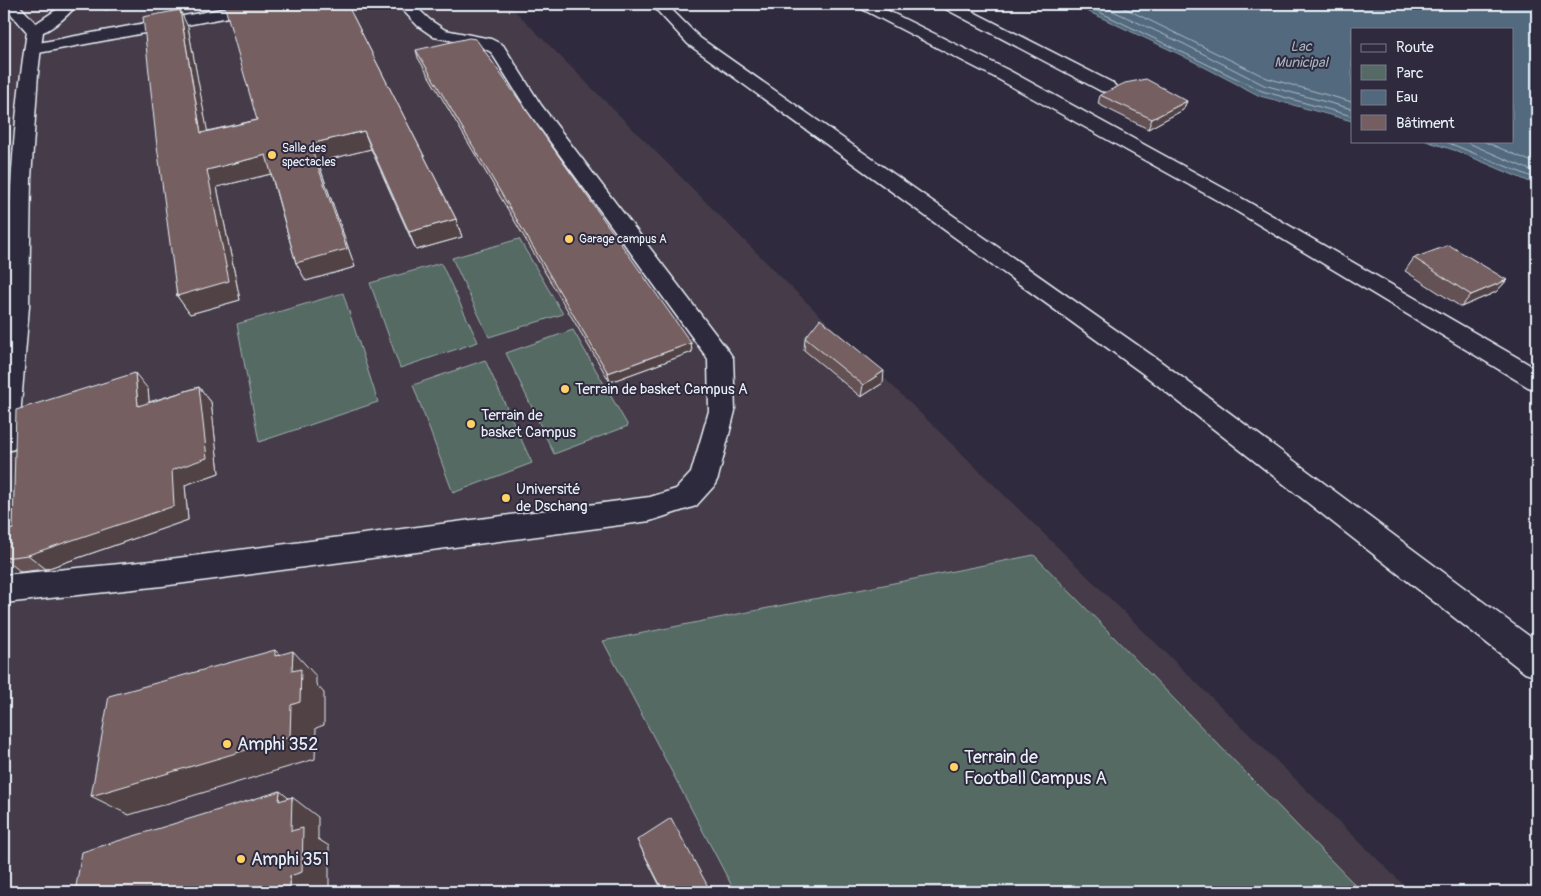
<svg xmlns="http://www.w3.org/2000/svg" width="1541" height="896" viewBox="0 0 1541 896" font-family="Pangolin,sans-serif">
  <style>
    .built { fill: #443a48 }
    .green { fill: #556a64; stroke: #9eaeae }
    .water { fill: #52697d; stroke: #8e9fae }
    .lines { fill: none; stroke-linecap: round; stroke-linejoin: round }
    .shore { stroke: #acbbc7; stroke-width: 1 }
    .minor-casing { stroke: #e8f1f8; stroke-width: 3 }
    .tertiary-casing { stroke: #e8f1f8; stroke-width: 3 }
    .secondary-casing { stroke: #e8f1f8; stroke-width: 3 }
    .minor { fill: #2f2a3d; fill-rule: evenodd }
    .tertiary { fill: #2f2a3d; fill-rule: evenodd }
    .secondary { fill: #2f2a3d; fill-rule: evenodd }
    .wall { fill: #645153; stroke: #e8f1f8 }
    .shaded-wall { fill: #514244; stroke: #e8f1f8 }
    .building { fill: #745e61; stroke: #e8f1f8 }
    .poi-dot { fill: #ffd166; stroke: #2f2a3d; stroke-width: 2 }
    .labels { text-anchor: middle; stroke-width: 4; stroke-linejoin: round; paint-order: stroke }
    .far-poi-label { font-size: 12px; fill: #e8f1f8; stroke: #2f2a3d; text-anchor: start }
    .far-water-label { font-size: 14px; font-style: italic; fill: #a4b4c1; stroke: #2f2a3d }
    .poi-label { font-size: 15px; fill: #e8f1f8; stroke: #2f2a3d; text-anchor: start }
    .near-poi-label { font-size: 18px; fill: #e8f1f8; stroke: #2f2a3d; text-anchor: start }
  </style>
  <rect width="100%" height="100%" fill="#2f2a3d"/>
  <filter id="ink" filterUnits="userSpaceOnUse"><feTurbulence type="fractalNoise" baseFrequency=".02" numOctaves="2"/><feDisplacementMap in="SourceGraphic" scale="10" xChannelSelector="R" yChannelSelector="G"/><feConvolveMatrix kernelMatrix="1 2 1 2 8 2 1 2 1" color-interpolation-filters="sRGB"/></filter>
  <g filter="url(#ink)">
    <polygon class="built" points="4,4 508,4 785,281 1411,892 4,892"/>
    <g class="green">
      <polygon points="519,239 563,314 489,337 452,258"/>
      <polygon points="441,263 478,342 400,368 370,283"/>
      <polygon points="343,293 378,402 259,442 237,324"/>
      <polygon points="573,330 628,426 554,454 506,353"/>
      <polygon points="485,360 532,463 453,493 413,385"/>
      <polygon points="1034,555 1362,892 735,892 603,641"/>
    </g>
    <polygon class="water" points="1072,4 1537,4 1537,185 1457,151 1426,141 1512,141 1512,29 1352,29 1352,121 1260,96 1179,54"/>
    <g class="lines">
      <g class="shore">
        <polyline points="1083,4 1262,91 1352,116"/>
        <polyline points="1098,4 1184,44 1264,85 1352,109"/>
        <polyline points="1116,4 1267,78 1352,102"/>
        <polyline points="1444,141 1537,179"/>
        <polyline points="1464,141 1537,173"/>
        <polyline points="1483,141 1537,164"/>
      </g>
      <g class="minor-casing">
        <g id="minor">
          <path d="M61,4H77C68,16 44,38 29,34L27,31L29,28L56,10Z"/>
          <polygon points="248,4 279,4 276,7 271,9 33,54 27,53 25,49 27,45 33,44"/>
          <polygon points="397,4 413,4 430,20 445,30 491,39 503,45 541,105 729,352 733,358 735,411 718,478 714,486 696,506 650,521 162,586 4,603 4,575 162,560 650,497 676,489 691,473 709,411 708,359 528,111 491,52 480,46 434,37 418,26"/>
          <polygon points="651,4 666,4 700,38 1160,361 1537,642 1537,677 1525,673 1142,373 688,44"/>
          <polygon points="940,4 958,4 1113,83 1116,87 1113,91 1107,92 1101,91 942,7"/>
        </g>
      </g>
      <g class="tertiary-casing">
        <path id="tertiary" d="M4,4H18L43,31L38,73L31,178L29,306L18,442L14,449L4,452C0,394 4,333 7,274C10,193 14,112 27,32L5,7Z"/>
      </g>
      <g class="secondary-casing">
        <polygon id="secondary" points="855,4 874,4 1010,71 1245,200 1537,369 1537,390 1528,387 1231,208 998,79 858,7"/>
      </g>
      <use href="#minor" class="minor"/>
      <use href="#tertiary" class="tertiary"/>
      <use href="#secondary" class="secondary"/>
    </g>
    <g class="wall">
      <polygon points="353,16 456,219 462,237 416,250 371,149 318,162 355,267 306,281 296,263 271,174 217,187 240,300 190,314 177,296 188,27 207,131 257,120"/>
      <polygon points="416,50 691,343 692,352 610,382 418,58"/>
      <polygon points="1100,95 1187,101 1183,110 1148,129 1098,104"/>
      <polygon points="1414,258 1507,280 1496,292 1461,307 1405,271"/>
      <polygon points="805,338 883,383 861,397 804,350"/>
      <polygon points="199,387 211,402 219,473 185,485 188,520 46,569 21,572 4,558 4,548 148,389 149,402"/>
      <polygon points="637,840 711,892 663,892"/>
    </g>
    <g class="shaded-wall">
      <polygon points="102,4 147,4 105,10"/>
      <polygon points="180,10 188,27 211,150 201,133"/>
      <polygon points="1187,101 1183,110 1148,129 1152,119"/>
      <polygon points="364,131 371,149 318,162 355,267 306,281 296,263 310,144"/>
      <polygon points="266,155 275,173 217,187 240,300 190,314 177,296 207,170"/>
      <polygon points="456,219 462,237 416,250 409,232"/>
      <polygon points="1507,280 1496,292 1461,307 1471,295"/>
      <polygon points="691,343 692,352 610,382 608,373"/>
      <polygon points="884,371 883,383 861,397 863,385"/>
      <polygon points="135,373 148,389 151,421 138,406"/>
      <polygon points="199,387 211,402 219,473 185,485 188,520 46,569 28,555 172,470"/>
      <polygon points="275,650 292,667 293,651 316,676 316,684 324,693 324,725 316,728 315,759 129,815 91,796"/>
      <polygon points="280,791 292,801 292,797 318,817 318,839 329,846 329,889 318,892 290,892 291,831 279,801"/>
    </g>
    <g class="building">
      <polygon points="224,4 347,4 456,219 409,232 364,131 310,144 347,249 296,263 266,155 207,170 229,281 177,296 156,138 143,17 180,10 201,133 257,120"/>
      <polygon points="469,38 476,39 691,343 608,373 416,50"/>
      <polygon points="1146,79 1187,101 1152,119 1100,95 1125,83"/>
      <polygon points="1449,245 1507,280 1471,295 1414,258"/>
      <polygon points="820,319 884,371 863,385 805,338"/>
      <polygon points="135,373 138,406 199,387 207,458 172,470 174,506 28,555 4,558 5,531 13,529 16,410"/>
      <polygon points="275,650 275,656 293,651 292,671 301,669 300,702 291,705 290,737 91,796 109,696"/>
      <polygon points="280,791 279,801 292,797 291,831 303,828 302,872 290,876 290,892 75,892 82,852"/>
      <polygon points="671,818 711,892 664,892 637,840"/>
    </g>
  </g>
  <g class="poi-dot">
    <circle cx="272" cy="155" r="5"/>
    <circle cx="569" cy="239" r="5"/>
    <circle cx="565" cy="389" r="5"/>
    <circle cx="471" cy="424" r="5"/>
    <circle cx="506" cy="498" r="5"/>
    <circle cx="227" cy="744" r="5"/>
    <circle cx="954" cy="767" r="5"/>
    <circle cx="241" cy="859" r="5"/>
  </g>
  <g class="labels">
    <g class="far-poi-label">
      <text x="282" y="152">Salle des<tspan x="282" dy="14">spectacles</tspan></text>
      <text x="579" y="243">Garage campus A</text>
    </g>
    <g class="far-water-label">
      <text x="1301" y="51">Lac<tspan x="1301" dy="16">Municipal</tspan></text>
    </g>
    <g class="poi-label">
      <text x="575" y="394">Terrain de basket Campus A</text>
      <text x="481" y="420">Terrain de<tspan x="481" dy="17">basket Campus</tspan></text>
      <text x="516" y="494">Université<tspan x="516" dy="17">de Dschang</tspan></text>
    </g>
    <g class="near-poi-label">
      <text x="237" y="750">Amphi 352</text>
      <text x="964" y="763">Terrain de<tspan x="964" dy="21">Football Campus A</tspan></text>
      <text x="251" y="865">Amphi 351</text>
    </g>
  </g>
  <rect width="1541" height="896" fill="none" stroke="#2f2a3d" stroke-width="20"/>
  <rect x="10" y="10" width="1521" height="876" fill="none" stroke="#e8f1f8" stroke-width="2" filter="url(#ink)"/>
  <rect x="1351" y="28" width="162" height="115" fill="#2f2a3d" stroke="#797a88"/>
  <rect x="1361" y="44" width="25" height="8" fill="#2f2a3d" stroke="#797a88"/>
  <text x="1396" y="52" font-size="15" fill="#e8f1f8">Route</text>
  <rect x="1361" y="65" width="25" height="15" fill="#556a64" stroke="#797a88"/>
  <text x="1396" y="78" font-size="15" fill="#e8f1f8">Parc</text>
  <rect x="1361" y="90" width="25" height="15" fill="#52697d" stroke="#797a88"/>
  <text x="1396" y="102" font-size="15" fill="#e8f1f8">Eau</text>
  <rect x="1361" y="115" width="25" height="15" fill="#745e61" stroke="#797a88"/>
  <text x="1396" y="128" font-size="15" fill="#e8f1f8">Bâtiment</text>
</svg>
